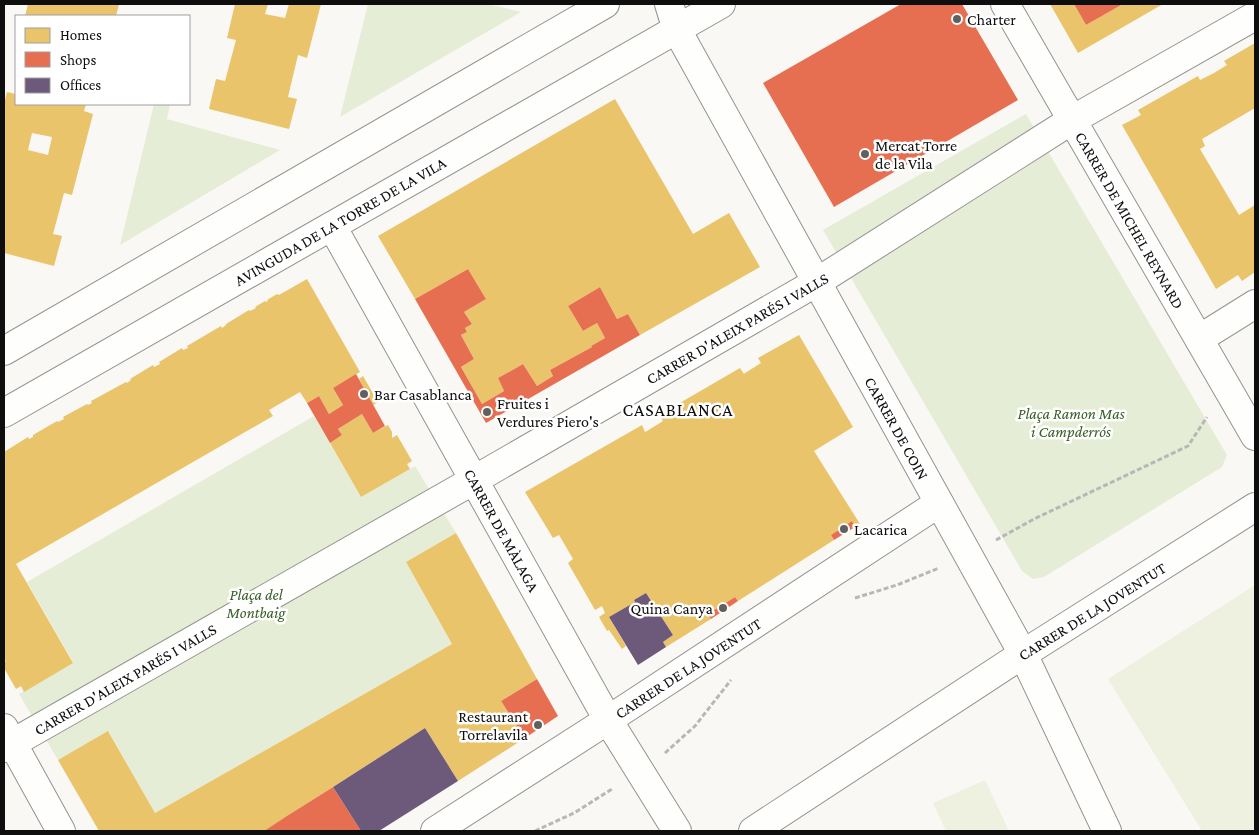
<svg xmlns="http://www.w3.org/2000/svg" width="1259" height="835" viewBox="0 0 1259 835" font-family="'Crimson Pro',serif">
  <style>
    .green { fill: #e6edd6 }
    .pitch { fill: #eef1e0 }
    .homes { fill: #e9c46a; fill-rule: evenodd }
    .shops { fill: #e76f51 }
    .offices { fill: #6d597a }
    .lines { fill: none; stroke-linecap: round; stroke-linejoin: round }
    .minor-casing { stroke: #949392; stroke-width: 30 }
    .path { stroke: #b8b7b7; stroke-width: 3; stroke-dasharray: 5 2.5; stroke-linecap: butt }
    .minor { stroke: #fefefd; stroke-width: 28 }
    .poi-dot { fill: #61605e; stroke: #fff; stroke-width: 2 }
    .labels { text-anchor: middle; stroke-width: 5; stroke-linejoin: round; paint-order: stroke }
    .poi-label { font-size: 16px; fill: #0e0e0e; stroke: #fff; text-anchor: start }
    .street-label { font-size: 16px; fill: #0e0e0e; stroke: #fff }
    .park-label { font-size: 16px; font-style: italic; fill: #395d26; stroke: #fff }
    .neighbourhood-label { font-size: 18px; letter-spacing: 1px; fill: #0e0e0e; stroke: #fff }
  </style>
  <rect width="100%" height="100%" fill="#faf8f4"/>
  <g class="green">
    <polygon points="368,4 488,4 521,12 340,117"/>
    <polygon points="154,104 170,104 167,119 280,150 120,245"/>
    <polygon points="1026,114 1227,455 1222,467 1044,577 1033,579 1022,571 823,230"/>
    <polygon points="314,416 361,497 415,466 456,533 406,562 452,644 155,813 109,732 58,760 19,694 73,662 27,582"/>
  </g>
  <g class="pitch">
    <polygon points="1255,585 1255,831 1202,831 1108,679"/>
    <polygon points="985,780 1009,831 946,831 933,803"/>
  </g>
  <g class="homes">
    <polygon points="28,4 119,4 116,16 25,16"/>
    <polygon points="235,4 268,4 265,14 285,18 289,4 321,4 307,58 298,55 288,97 297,99 289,129 209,109 216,79 225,81 236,40 227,38"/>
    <polygon points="1050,4 1074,4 1086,25 1123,4 1163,4 1078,53"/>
    <polygon points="1255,43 1255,108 1202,139 1205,146 1200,149 1239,215 1255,205 1255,272 1242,281 1238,275 1216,289 1122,125 1141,115 1138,110 1198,76 1200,80 1214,73 1227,65 1224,61"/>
    <path d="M7,92L16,94V104H86L84,111L93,114L72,195L64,193L53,234L62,236L54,266L4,253V104ZM32,133L52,137L48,155L28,150Z"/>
    <polygon points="615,99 693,234 729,213 760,267 640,335 628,314 617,319 600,287 568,306 583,331 597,323 605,338 591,346 592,347 550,370 553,376 537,386 523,364 498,378 504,391 482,404 461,367 474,359 461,335 467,332 465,328 472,324 464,312 486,299 468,269 415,299 378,236"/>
    <polygon points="307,279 360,372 333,388 343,405 329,414 319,396 307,403 300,392 269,410 273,416 16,564 73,663 24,692 21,686 16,689 4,668 4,662 6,661 4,658 4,452 28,437 29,439 33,437 33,435 57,421 58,422 64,419 63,417 87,404 88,405 92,403 91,401 126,382 127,383 131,380 130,379 153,365 154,367 160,364 159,362 182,348 183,350 188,348 187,346 221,326 222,328 226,325 226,324 249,310 250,311 256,308 255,307 265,301 266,302 268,301 267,300 277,294 279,295"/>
    <polygon points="799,335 853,427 814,451 860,524 855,527 852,521 831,535 834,540 738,601 735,597 708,614 711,619 666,647 663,642 673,635 646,593 634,600 635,602 609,617 626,646 622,649 609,630 607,631 599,617 605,613 602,606 595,610 568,563 573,559 562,540 559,535 553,538 525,492 642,425 645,432 647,431 663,421 659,415 740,368 744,374 745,373 761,363 758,358"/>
    <polygon points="363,376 378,402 373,405 359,379"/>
    <polygon points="362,414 373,433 388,425 392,432 392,438 397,435 412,461 407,464 410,469 361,497 330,443 342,435 338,429"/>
    <polygon points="456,533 537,679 501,701 525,738 458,781 425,728 264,831 99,831 58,760 108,731 155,813 452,644 406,562"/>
    <polygon points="642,619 654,639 643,645 638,637 641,635 634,623"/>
  </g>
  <g class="shops">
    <polygon points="901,4 962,4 1018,100 834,207 763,83"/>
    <polygon points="1074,4 1123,4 1086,25"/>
    <polygon points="468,269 486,299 464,312 472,324 465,328 467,332 461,335 474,359 461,367 482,404 504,391 498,378 523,364 537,386 553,376 550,370 592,347 591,346 605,338 597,323 583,331 568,306 600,287 617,319 628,314 640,335 486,423 415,299"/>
    <polygon points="356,374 385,426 373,433 362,414 338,429 342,435 330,443 307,403 319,396 329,414 343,405 333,388"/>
    <polygon points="852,521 855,527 834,540 831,535"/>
    <polygon points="735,597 738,601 711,619 708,614"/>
    <polygon points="537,679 558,716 525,738 501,701"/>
    <polygon points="333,787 361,831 264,831 287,816"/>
  </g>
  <g class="offices">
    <polygon points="646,593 673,635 663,642 666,647 638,665 609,617 635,602 634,600"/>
    <polygon points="425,728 458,781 379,831 361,831 333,787"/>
  </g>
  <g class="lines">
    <g class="minor-casing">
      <g id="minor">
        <polyline points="669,4 677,30 1023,654 1107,831"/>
        <polyline points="1005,4 1255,436"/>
        <polyline points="332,226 608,720 677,831"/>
        <polyline points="1199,339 1255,304"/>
        <polyline points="4,351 605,4"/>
        <polyline points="4,413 721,4"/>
        <polyline points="4,728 61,831"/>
        <polyline points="4,748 474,480 817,282 1072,120 1255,16"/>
        <polyline points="435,831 608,720 939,503"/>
        <polyline points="753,831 1023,654 1255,507"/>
      </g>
    </g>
    <g class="path">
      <polyline points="996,540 1034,519 1188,446 1207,417"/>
      <polyline points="855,598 897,585 939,568"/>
      <polyline points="665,753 695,726 731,680"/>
      <polyline points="535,831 574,813 612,789"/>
    </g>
    <use href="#minor" class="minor"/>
  </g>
  <g class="poi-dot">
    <circle cx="957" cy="19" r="5"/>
    <circle cx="865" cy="154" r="5"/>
    <circle cx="364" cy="394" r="5"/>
    <circle cx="487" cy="412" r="5"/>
    <circle cx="844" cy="529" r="5"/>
    <circle cx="723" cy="608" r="5"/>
    <circle cx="538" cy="725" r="5"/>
  </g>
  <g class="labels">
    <g class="poi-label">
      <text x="967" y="25">Charter</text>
      <text x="875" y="151">Mercat Torre<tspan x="875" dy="18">de la Vila</tspan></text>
      <text x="374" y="400">Bar Casablanca</text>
      <text x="497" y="409">Fruites i<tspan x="497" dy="18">Verdures Piero's</tspan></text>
      <text x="854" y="535">Lacarica</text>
      <text x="713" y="614" text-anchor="end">Quina Canya</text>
      <text x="528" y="722" text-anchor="end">Restaurant<tspan x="528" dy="18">Torrelavila</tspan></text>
    </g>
    <g class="street-label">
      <text transform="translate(1130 220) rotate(60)" y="6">CARRER DE MICHEL REYNARD</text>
      <text transform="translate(340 221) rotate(-30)" y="6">AVINGUDA DE LA TORRE DE LA VILA</text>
      <text transform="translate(737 328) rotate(-30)" y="6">CARRER D'ALEIX PARÉS I VALLS</text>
      <text transform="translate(897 428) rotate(61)" y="6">CARRER DE COIN</text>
      <text transform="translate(502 530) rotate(61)" y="6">CARRER DE MÀLAGA</text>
      <text transform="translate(1092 611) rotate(-32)" y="6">CARRER DE LA JOVENTUT</text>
      <text transform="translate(688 668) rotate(-33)" y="6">CARRER DE LA JOVENTUT</text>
      <text transform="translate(125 679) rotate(-30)" y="6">CARRER D'ALEIX PARÉS I VALLS</text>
    </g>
    <g class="park-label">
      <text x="1071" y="419">Plaça Ramon Mas<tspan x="1071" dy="18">i Campderrós</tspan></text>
      <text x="256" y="600">Plaça del<tspan x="256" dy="18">Montbaig</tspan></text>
    </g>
    <g class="neighbourhood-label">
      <text x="678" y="416">CASABLANCA</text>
    </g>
  </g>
  <rect width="1259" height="835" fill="none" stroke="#0e0e0e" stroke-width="10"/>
  <rect x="15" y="15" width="175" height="90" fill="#ffffff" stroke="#9f9f9f"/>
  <rect x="25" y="28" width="25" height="15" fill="#e9c46a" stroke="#9f9f9f"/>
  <text x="60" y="40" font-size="15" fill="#0e0e0e">Homes</text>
  <rect x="25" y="52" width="25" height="15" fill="#e76f51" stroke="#9f9f9f"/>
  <text x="60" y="65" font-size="15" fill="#0e0e0e">Shops</text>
  <rect x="25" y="78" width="25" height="15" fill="#6d597a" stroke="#9f9f9f"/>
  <text x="60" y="90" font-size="15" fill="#0e0e0e">Offices</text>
</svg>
